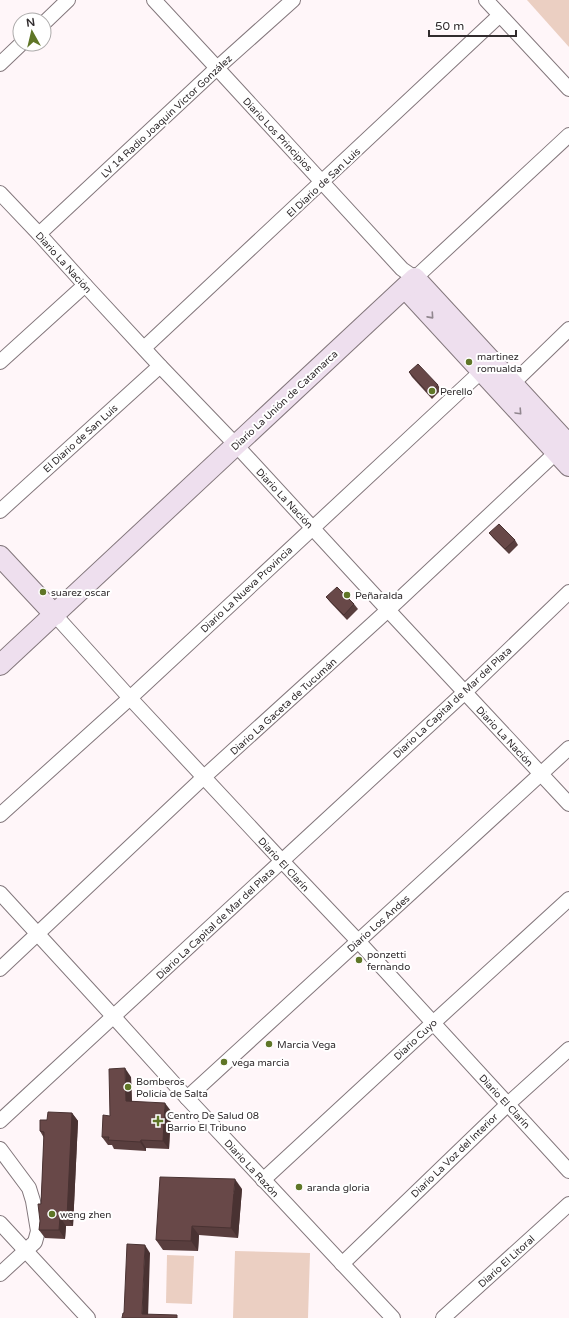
<svg xmlns="http://www.w3.org/2000/svg" width="569" height="1318" viewBox="0 0 569 1318" font-family="'Varela Round',sans-serif">
  <style>
    .green { fill: #ebcfc2 }
    .lines { fill: none; stroke-linecap: round; stroke-linejoin: round }
    .street-casing { stroke: #83777c; stroke-width: 16 }
    .secondary-casing { stroke: #83777c; stroke-width: 22 }
    .street { stroke: #fff; stroke-width: 14 }
    .secondary { stroke: #eedfee; stroke-width: 20 }
    .wall { fill: #593e3e }
    .shaded-wall { fill: #493232 }
    .building { fill: #684848; stroke: #493232 }
    .oneway { stroke: #90868e }
    .poi-dot { fill: #5f7627; stroke: #fff; stroke-width: 1.5 }
    .labels { text-anchor: middle; stroke-width: 4; stroke-linejoin: round; paint-order: stroke }
    .street-label { font-size: 10px; fill: #312c2e; stroke: #fff }
    .poi-label { font-size: 10px; fill: #312c2e; stroke: #fff; text-anchor: start }
  </style>
  <rect width="100%" height="100%" fill="#fff6f9"/>
  <g class="green">
    <polygon points="527,0 569,0 569,47"/>
    <polygon points="235,1251 310,1253 308,1318 233,1318"/>
    <polygon points="167,1255 194,1256 192,1304 166,1303"/>
  </g>
  <g class="lines">
    <g class="street-casing">
      <g id="street">
        <polyline points="154,0 217,68 402,269 415,278 569,135"/>
        <polyline points="486,0 569,89"/>
        <polyline points="44,23 68,0"/>
        <polyline points="0,64 21,44"/>
        <polyline points="0,193 39,234 85,285 160,366 236,445 388,610 569,804"/>
        <polyline points="39,234 217,68 293,0"/>
        <polyline points="144,348 500,15"/>
        <polyline points="0,362 85,285"/>
        <polyline points="507,389 569,329"/>
        <polyline points="0,511 160,366"/>
        <polyline points="55,615 130,698 282,861 358,941 569,1171"/>
        <polyline points="0,815 130,698 487,366"/>
        <polyline points="0,893 113,1016 187,1098 393,1318"/>
        <polyline points="0,969 204,777 388,610 562,447"/>
        <polyline points="187,1098 569,748"/>
        <polyline points="0,1121 465,692 569,592"/>
        <polyline points="0,1149 29,1188 33,1201 38,1231 35,1242 0,1274"/>
        <polyline points="263,1180 433,1023 569,899"/>
        <polyline points="0,1223 88,1318"/>
        <polyline points="342,1264 508,1104 569,1049"/>
        <polyline points="443,1318 569,1204"/>
      </g>
    </g>
    <g class="secondary-casing">
      <g id="secondary">
        <polyline points="405,288 569,466"/>
        <polyline points="0,556 55,615"/>
        <polyline points="0,665 415,278 569,445"/>
      </g>
    </g>
    <use href="#street" class="street"/>
    <use href="#secondary" class="secondary"/>
  </g>
  <g class="wall">
    <polygon points="409,372 438,385 441,390 432,399 412,377"/>
    <polygon points="489,533 515,540 518,545 509,554 493,538"/>
    <polygon points="326,597 354,604 358,609 347,620 330,602"/>
    <polygon points="131,1077 132,1101 171,1111 169,1149 146,1148 146,1151 114,1149 112,1145 108,1145 102,1137 110,1116"/>
    <polygon points="72,1113 78,1121 73,1226 66,1226 65,1239 45,1238 39,1230 40,1221 41,1204 44,1138 40,1131 47,1120"/>
    <polygon points="242,1189 238,1238 199,1235 198,1251 163,1250 156,1240"/>
  </g>
  <g class="shaded-wall">
    <polygon points="125,1068 131,1077 132,1109 126,1101"/>
    <polygon points="165,1103 171,1111 169,1149 163,1141"/>
    <polygon points="72,1113 78,1121 73,1226 67,1217"/>
    <polygon points="141,1140 146,1148 146,1151 140,1142"/>
    <polygon points="235,1179 242,1189 238,1238 231,1228"/>
    <polygon points="60,1217 66,1226 65,1239 59,1230"/>
    <polygon points="192,1226 199,1235 198,1251 191,1241"/>
    <polygon points="145,1245 150,1253 148,1318 142,1314"/>
  </g>
  <g class="building">
    <polygon points="418,364 438,385 429,394 409,372"/>
    <polygon points="499,524 515,540 505,549 489,533"/>
    <polygon points="337,587 354,604 344,615 326,597"/>
    <polygon points="125,1068 126,1101 165,1103 163,1141 141,1140 140,1142 108,1140 109,1137 102,1137 103,1115 110,1116 109,1069"/>
    <polygon points="48,1112 72,1113 67,1217 60,1217 59,1230 39,1230 40,1221 38,1204 41,1204 44,1132 40,1131 40,1120 47,1120"/>
    <polygon points="160,1177 235,1179 231,1228 192,1226 191,1241 156,1240"/>
    <polygon points="127,1244 145,1245 142,1314 177,1315 177,1318 122,1318 123,1313 124,1313"/>
  </g>
  <defs><path id="oneway-chevron" d="M-2-3.5L2.5 0L-2 3.5" fill="none" stroke-width="1.6" stroke-linecap="round" stroke-linejoin="round"/></defs>
  <g class="oneway">
    <use href="#oneway-chevron" transform="translate(431 316) rotate(48)"/>
    <use href="#oneway-chevron" transform="translate(519 412) rotate(47)"/>
  </g>
  <g class="poi-dot">
    <circle cx="469" cy="362" r="4"/>
    <circle cx="432" cy="391" r="4"/>
    <circle cx="43" cy="592" r="4"/>
    <circle cx="347" cy="595" r="4"/>
    <circle cx="359" cy="960" r="4"/>
    <circle cx="269" cy="1044" r="4"/>
    <circle cx="224" cy="1062" r="4"/>
    <circle cx="128" cy="1087" r="4"/>
    <path d="M156 1115h4v4h4v4h-4v4h-4v-4h-4v-4h4z"/>
    <circle cx="299" cy="1187" r="4"/>
    <circle cx="52" cy="1214" r="4"/>
  </g>
  <g class="labels">
    <g class="street-label">
      <text transform="translate(166 116) rotate(-43)" y="4">LV 14 Radio Joaquín Víctor González</text>
      <text transform="translate(278 134) rotate(47)" y="4">Diario Los Principios</text>
      <text transform="translate(323 182) rotate(-43)" y="4">El Diario de San Luis</text>
      <text transform="translate(64 262) rotate(48)" y="4">Diario La Nación</text>
      <text transform="translate(284 400) rotate(-43)" y="4">Diario La Unión de Catamarca</text>
      <text transform="translate(80 438) rotate(-42)" y="4">El Diario de San Luis</text>
      <text transform="translate(285 498) rotate(47)" y="4">Diario La Nación</text>
      <text transform="translate(246 589) rotate(-43)" y="4">Diario La Nueva Provincia</text>
      <text transform="translate(452 702) rotate(-43)" y="4">Diario La Capital de Mar del Plata</text>
      <text transform="translate(283 706) rotate(-42)" y="4">Diario La Gaceta de Tucumán</text>
      <text transform="translate(505 736) rotate(47)" y="4">Diario La Nación</text>
      <text transform="translate(284 864) rotate(47)" y="4">Diario El Clarín</text>
      <text transform="translate(215 923) rotate(-43)" y="4">Diario La Capital de Mar del Plata</text>
      <text transform="translate(378 923) rotate(-42)" y="4">Diario Los Andes</text>
      <text transform="translate(415 1039) rotate(-43)" y="4">Diario Cuyo</text>
      <text transform="translate(505 1101) rotate(47)" y="4">Diario El Clarín</text>
      <text transform="translate(454 1155) rotate(-44)" y="4">Diario La Voz del Interior</text>
      <text transform="translate(252 1168) rotate(47)" y="4">Diario La Razón</text>
      <text transform="translate(506 1261) rotate(-42)" y="4">Diario El Litoral</text>
    </g>
    <g class="poi-label">
      <text x="477" y="360">martinez<tspan x="477" dy="12">romualda</tspan></text>
      <text x="440" y="395">Perello</text>
      <text x="51" y="596">suarez oscar</text>
      <text x="355" y="599">Peñaralda</text>
      <text x="367" y="958">ponzetti<tspan x="367" dy="12">fernando</tspan></text>
      <text x="277" y="1048">Marcia Vega</text>
      <text x="232" y="1066">vega marcia</text>
      <text x="136" y="1085">Bomberos<tspan x="136" dy="12">Policía de Salta</tspan></text>
      <text x="167" y="1119">Centro De Salud 08<tspan x="167" dy="12">Barrio El Tribuno</tspan></text>
      <text x="307" y="1191">aranda gloria</text>
      <text x="60" y="1218">weng zhen</text>
    </g>
  </g>
  <g transform="translate(32 32) rotate(352)"><circle r="19" fill="#ffffff" stroke="#adabab"/>
  <path d="M0-3L7 15L0 10L-7 15Z" fill="#5f7627"/>
  <text y="-6" font-size="11" font-weight="bold" text-anchor="middle" fill="#312c2e">N</text>
  </g>
  <path d="M429 30v6h87v-6" fill="none" stroke="#312c2e" stroke-width="2"/>
  <text x="435" y="30" font-size="12" fill="#312c2e" stroke="#ffffff" stroke-width="3" paint-order="stroke">50 m</text>
</svg>
